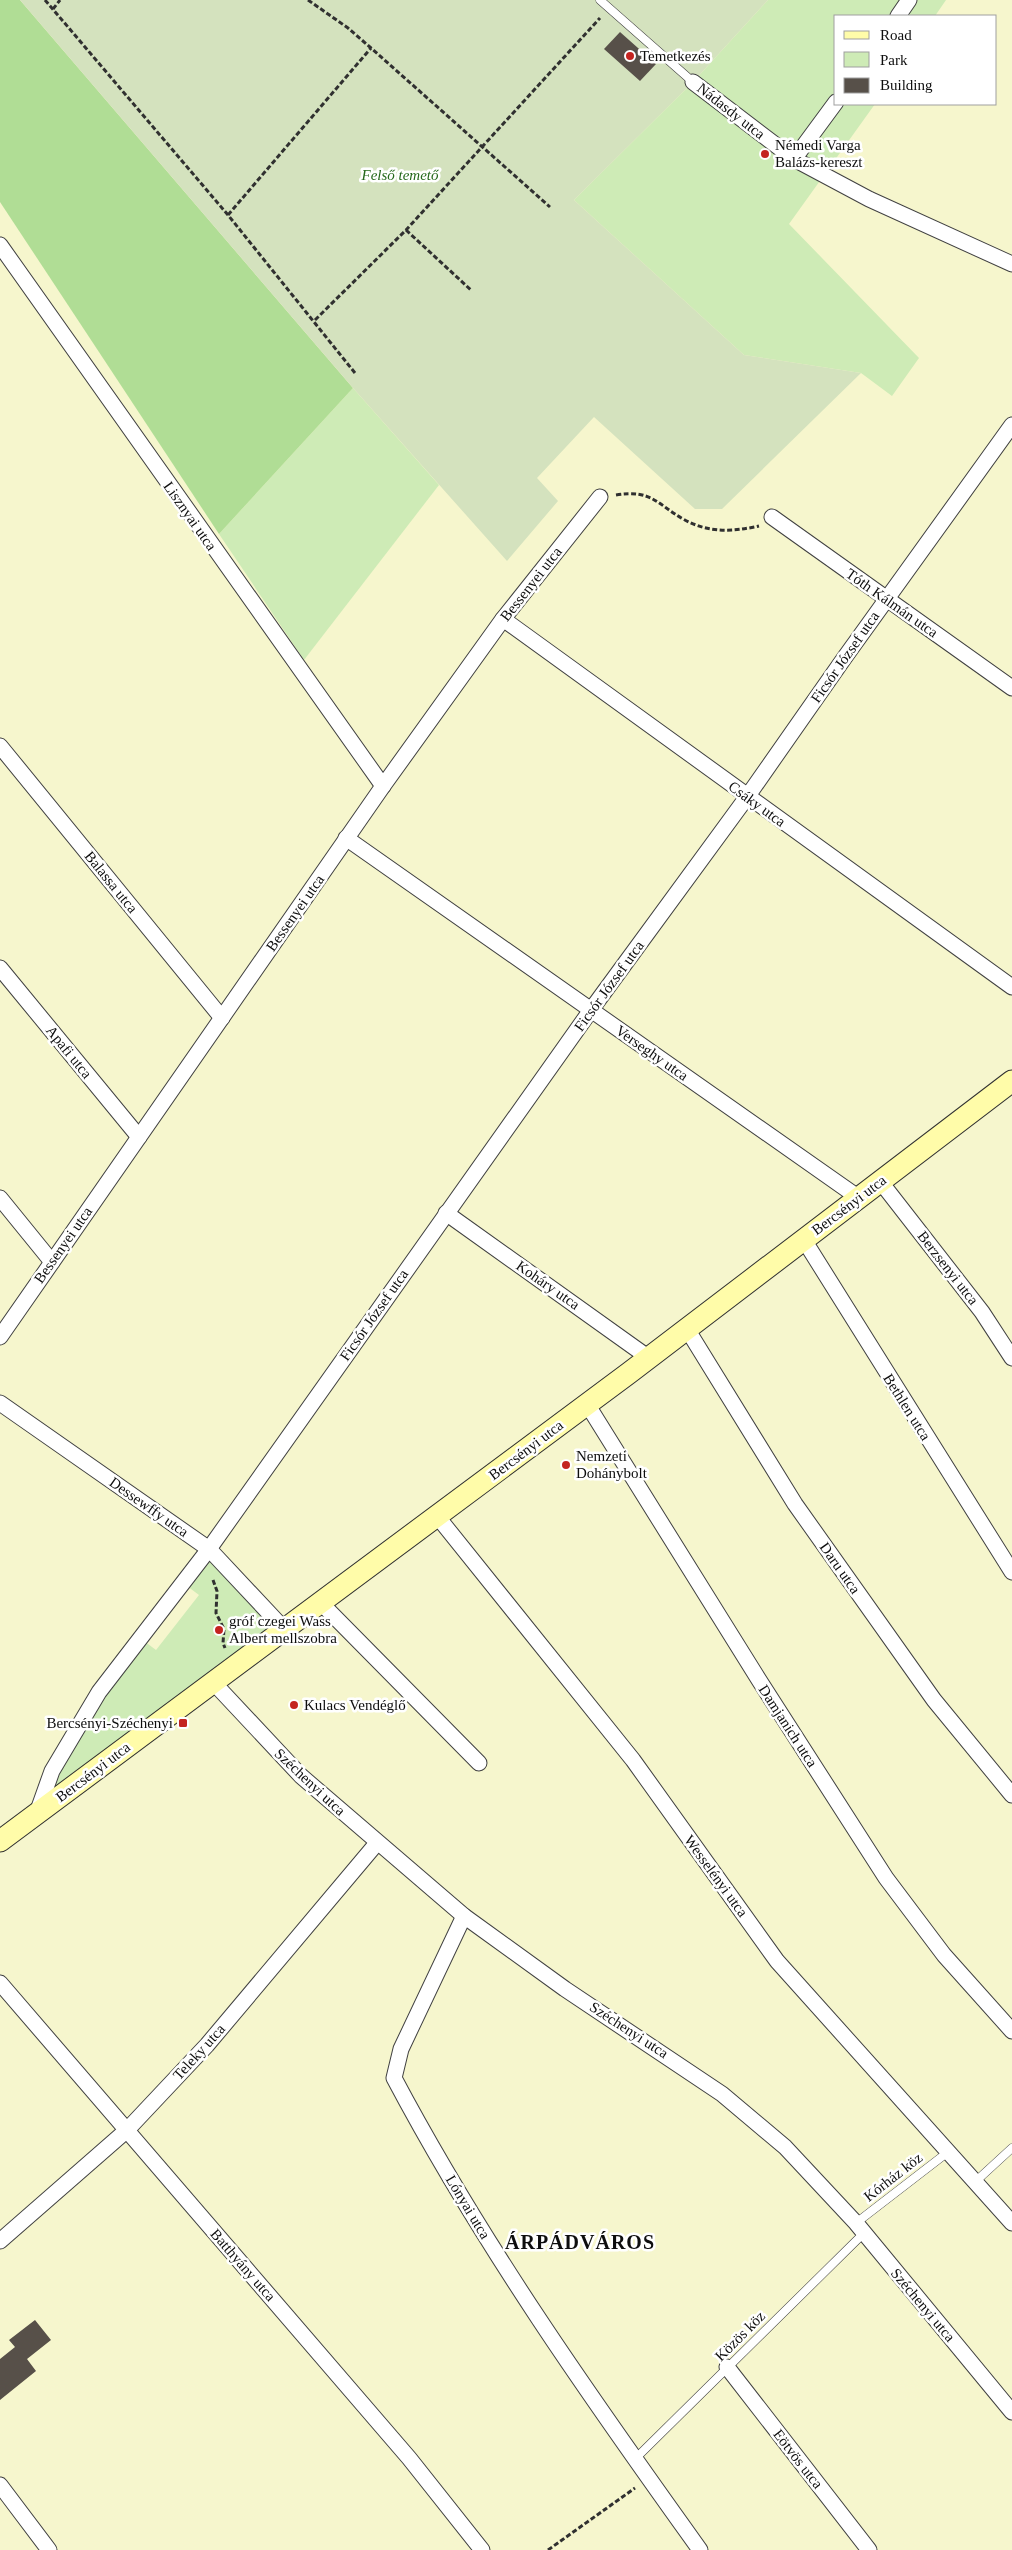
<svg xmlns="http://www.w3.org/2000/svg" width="1012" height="2550" viewBox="0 0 1012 2550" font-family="'Times New Roman',serif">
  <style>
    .farmland { fill: #f6f6cd; fill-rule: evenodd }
    .green { fill: #ceebb6 }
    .forest { fill: #b0dd95 }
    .cemetery { fill: #d4e2be }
    .building { fill: #575049 }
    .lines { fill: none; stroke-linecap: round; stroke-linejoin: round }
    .lane-casing { stroke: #414141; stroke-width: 9 }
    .street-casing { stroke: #414141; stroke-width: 17 }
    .secondary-casing { stroke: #303030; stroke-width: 23 }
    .path { stroke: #303030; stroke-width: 3; stroke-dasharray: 5 2.5; stroke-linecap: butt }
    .lane { stroke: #fff; stroke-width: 8 }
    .street { stroke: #fff; stroke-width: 15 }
    .secondary { stroke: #fffca9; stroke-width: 21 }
    .poi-dot { fill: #c42420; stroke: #fff; stroke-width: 2 }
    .labels { text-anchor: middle; stroke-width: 5; stroke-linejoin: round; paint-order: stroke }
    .poi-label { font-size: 15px; fill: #0e0e0e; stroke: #fff; text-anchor: start }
    .street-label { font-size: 15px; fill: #0e0e0e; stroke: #fff }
    .park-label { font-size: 15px; font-style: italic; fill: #25681b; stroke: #fff }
    .district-label { font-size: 20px; font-weight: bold; letter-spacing: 1px; fill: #0e0e0e; stroke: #fff }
  </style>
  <rect width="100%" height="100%" fill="#fffdee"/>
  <path class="farmland" d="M0,0H1012V2550H0ZM836,16H996V104H836Z"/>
  <g class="green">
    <polygon points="768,0 946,0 935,16 836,16 836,104 875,104 789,224 919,358 892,396 861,373 744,355 574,200 693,82"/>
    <polygon points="353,388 439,485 304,660 219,534"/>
    <polygon points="209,1549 284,1629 37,1813 43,1790 140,1638 156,1650 199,1595 183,1583"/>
  </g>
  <polygon class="forest" points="0,0 20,0 353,388 219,534 0,202"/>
  <polygon class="cemetery" points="20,0 768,0 693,82 574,200 744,355 861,373 722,509 695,509 594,417 537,478 558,501 507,561 353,388"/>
  <g class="building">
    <polygon points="620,32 656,64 640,81 604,49"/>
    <polygon points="35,2320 51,2340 27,2359 36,2371 0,2400 0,2359 15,2347 9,2340"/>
  </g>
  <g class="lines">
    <g class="lane-casing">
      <g id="lane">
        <polyline points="600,0 693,82"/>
        <polyline points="975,2182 1012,2148"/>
        <polyline points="856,2223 948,2152"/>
        <polyline points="636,2458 864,2233"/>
      </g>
    </g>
    <g class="street-casing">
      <g id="street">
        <polyline points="898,16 909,0"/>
        <polyline points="693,82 794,159 869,199 1012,264"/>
        <polyline points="794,159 836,102"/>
        <polyline points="0,245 383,786"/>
        <polyline points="772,517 1012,688"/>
        <polyline points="503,619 1012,987"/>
        <polyline points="0,746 222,1018"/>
        <polyline points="346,838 859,1198"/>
        <polyline points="0,968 139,1137"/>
        <polyline points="880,1181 982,1312 1012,1358"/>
        <polyline points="0,1198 52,1262"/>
        <polyline points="446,1213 649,1358"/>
        <polyline points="804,1240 1012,1572"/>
        <polyline points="687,1329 795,1504 934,1700 1012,1795"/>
        <polyline points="0,1337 383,786 503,619 600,497"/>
        <polyline points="0,1403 209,1549 284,1629"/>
        <polyline points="587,1404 759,1680 886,1878 944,1955 1012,2031"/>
        <polyline points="437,1516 633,1760 777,1961 1012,2223"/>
        <polyline points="320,1602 479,1763"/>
        <polyline points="213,1682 301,1776 464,1916 565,1989 722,2094 785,2147 856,2223 1012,2412"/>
        <polyline points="37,1813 52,1771 99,1692 209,1549 591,1010 747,797 845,657 1012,425"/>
        <path d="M464,1916L401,2049L394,2078C482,2244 591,2398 700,2550"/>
        <polyline points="0,1983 409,2458 482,2550"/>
        <polyline points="0,2241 127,2130 207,2045 377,1843"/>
        <polyline points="727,2367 869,2550"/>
        <polyline points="0,2485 49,2550"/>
      </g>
    </g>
    <g class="secondary-casing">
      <polyline id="secondary" points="0,1841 629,1373 1012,1081"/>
    </g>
    <g class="path">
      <polyline points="45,0 228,215 355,373"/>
      <polyline points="308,0 348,28 371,48 550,207"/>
      <polyline points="53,9 60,0"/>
      <polyline points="228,215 371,48"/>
      <polyline points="406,230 472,291"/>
      <polyline points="315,320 406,230 600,18"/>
      <path d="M616,495C651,489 657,504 683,519C708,533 732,532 759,526"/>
      <polyline points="213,1580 217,1591 216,1613 224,1629 223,1643 225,1648"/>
      <polyline points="548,2550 635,2488"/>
    </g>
    <use href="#lane" class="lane"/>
    <use href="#street" class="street"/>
    <use href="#secondary" class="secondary"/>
  </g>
  <g class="poi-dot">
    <circle cx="630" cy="56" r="5"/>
    <circle cx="765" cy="154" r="5"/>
    <circle cx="566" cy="1465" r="5"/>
    <circle cx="219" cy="1630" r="5"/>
    <circle cx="294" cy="1705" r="5"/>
    <rect x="178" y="1718" width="10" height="10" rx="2.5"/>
  </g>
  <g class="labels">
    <g class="poi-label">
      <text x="640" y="61">Temetkezés</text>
      <text x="775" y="150">Némedi Varga<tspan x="775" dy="17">Balázs-kereszt</tspan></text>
      <text x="576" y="1461">Nemzeti<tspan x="576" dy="17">Dohánybolt</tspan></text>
      <text x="229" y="1626">gróf czegei Wass<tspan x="229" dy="17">Albert mellszobra</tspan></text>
      <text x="304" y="1710">Kulacs Vendéglő</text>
      <text x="173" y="1728" text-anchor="end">Bercsényi-Széchenyi</text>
    </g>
    <g class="street-label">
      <text transform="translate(731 111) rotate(38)" y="5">Nádasdy utca</text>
      <text transform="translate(190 516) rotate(55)" y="5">Lisznyai utca</text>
      <text transform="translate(531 584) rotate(-52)" y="5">Bessenyei utca</text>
      <text transform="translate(892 603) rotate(35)" y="5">Tóth Kálmán utca</text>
      <text transform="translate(845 657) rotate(-55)" y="5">Ficsór József utca</text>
      <text transform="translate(757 804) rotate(36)" y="5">Csáky utca</text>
      <text transform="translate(111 882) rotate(51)" y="5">Balassa utca</text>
      <text transform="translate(295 913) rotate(-55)" y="5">Bessenyei utca</text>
      <text transform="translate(609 986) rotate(-54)" y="5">Ficsór József utca</text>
      <text transform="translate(69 1052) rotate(51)" y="5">Apafi utca</text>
      <text transform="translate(652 1053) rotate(35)" y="5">Verseghy utca</text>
      <text transform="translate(849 1205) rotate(-37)" y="5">Bercsényi utca</text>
      <text transform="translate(63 1245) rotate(-55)" y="5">Bessenyei utca</text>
      <text transform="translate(948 1268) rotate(52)" y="5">Berzsenyi utca</text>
      <text transform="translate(548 1285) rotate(35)" y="5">Koháry utca</text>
      <text transform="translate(374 1315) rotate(-55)" y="5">Ficsór József utca</text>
      <text transform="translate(907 1407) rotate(58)" y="5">Bethlen utca</text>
      <text transform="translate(526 1450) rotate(-37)" y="5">Bercsényi utca</text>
      <text transform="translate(149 1507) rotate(35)" y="5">Dessewffy utca</text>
      <text transform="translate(840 1568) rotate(55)" y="5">Daru utca</text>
      <text transform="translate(788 1726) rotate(57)" y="5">Damjanich utca</text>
      <text transform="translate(93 1772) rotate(-37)" y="5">Bercsényi utca</text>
      <text transform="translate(310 1782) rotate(43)" y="5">Széchenyi utca</text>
      <text transform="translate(716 1876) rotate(54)" y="5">Wesselényi utca</text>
      <text transform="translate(629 2030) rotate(33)" y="5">Széchenyi utca</text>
      <text transform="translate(199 2052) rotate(-48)" y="5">Teleky utca</text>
      <text transform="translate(893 2177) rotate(-38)" y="5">Kórház köz</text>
      <text transform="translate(468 2207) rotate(59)" y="5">Lónyai utca</text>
      <text transform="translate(243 2265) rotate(49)" y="5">Batthyány utca</text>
      <text transform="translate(923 2305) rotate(50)" y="5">Széchenyi utca</text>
      <text transform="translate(740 2336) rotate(-45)" y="5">Közös köz</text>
      <text transform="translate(798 2459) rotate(52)" y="5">Eötvös utca</text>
    </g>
    <g class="park-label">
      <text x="400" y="180">Felső temető</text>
    </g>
    <g class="district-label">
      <text x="580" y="2249">ÁRPÁDVÁROS</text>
    </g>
  </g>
  <rect x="834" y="15" width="162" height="90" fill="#ffffff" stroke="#9f9f9f"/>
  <rect x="844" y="31" width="25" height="8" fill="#fffca9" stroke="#9f9f9f"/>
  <text x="880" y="40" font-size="15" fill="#0e0e0e">Road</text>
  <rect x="844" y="52" width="25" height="15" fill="#ceebb6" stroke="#9f9f9f"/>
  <text x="880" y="65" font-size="15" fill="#0e0e0e">Park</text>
  <rect x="844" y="78" width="25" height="15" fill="#575049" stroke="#9f9f9f"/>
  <text x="880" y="90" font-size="15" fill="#0e0e0e">Building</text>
</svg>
